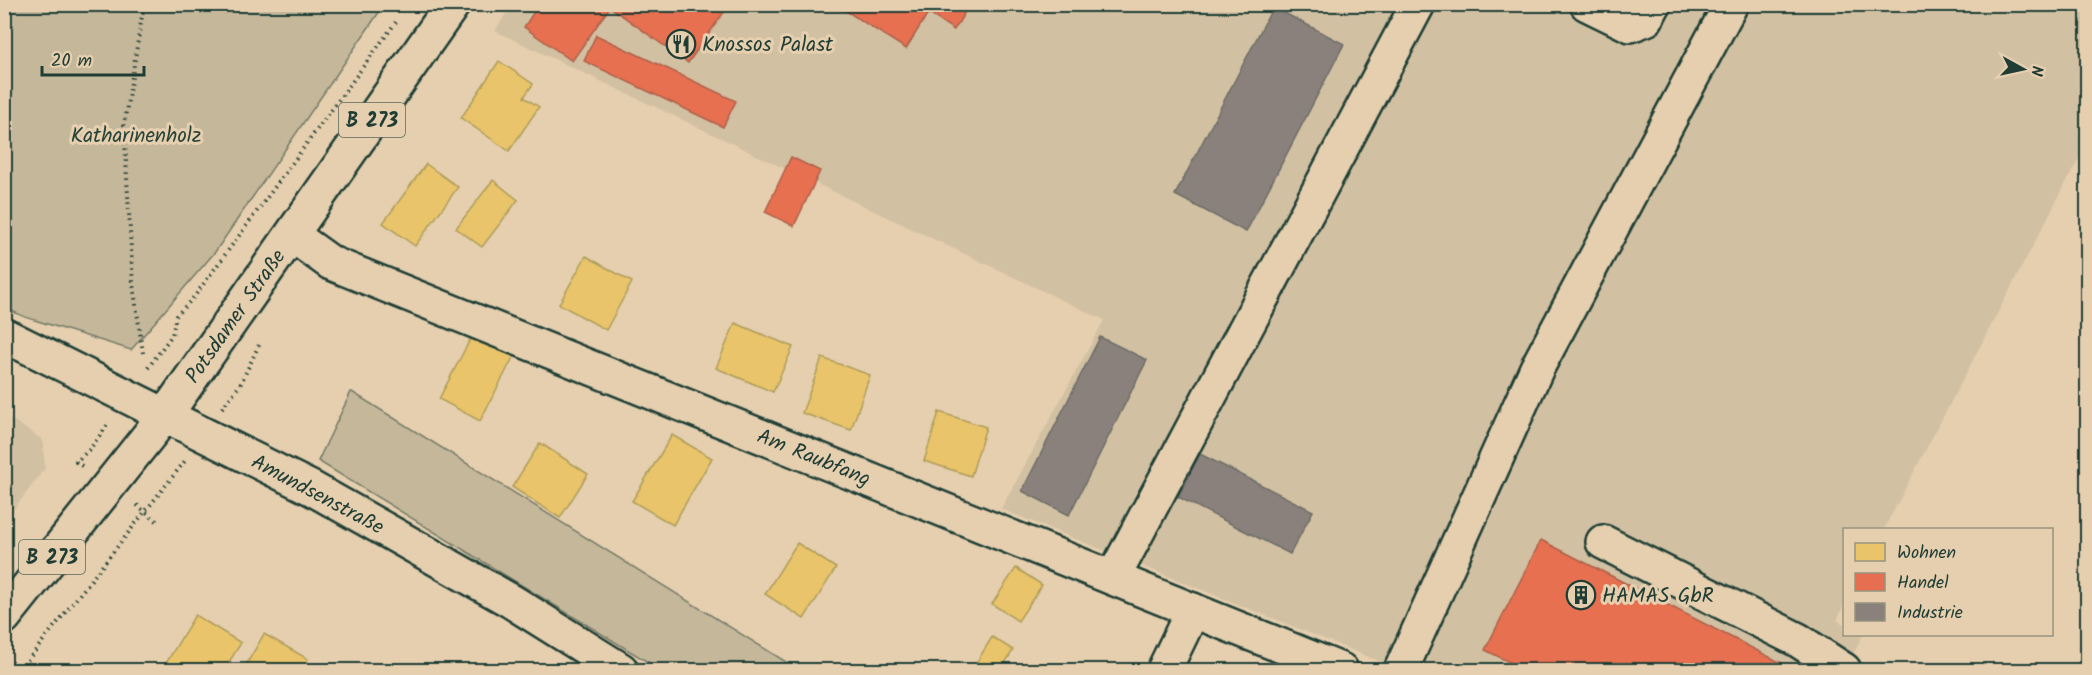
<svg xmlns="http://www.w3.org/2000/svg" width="2092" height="675" viewBox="0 0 2092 675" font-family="Kalam,sans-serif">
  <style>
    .built { fill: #d2c0a2 }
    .green { fill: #c5b79a; stroke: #727a67; stroke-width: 1.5 }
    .homes { fill: #e9c46a; stroke: #ac9c5a; stroke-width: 1.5 }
    .shops { fill: #e76f51; stroke: #ab6048; stroke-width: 1.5 }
    .industry { fill: #8a817c; stroke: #6a6d66; stroke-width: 1.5 }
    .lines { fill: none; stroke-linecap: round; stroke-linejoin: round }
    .minor-casing { stroke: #1f3d34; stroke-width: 38 }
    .major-casing { stroke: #1f3d34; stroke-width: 38 }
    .path { stroke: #1f3d34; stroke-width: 4; stroke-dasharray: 1.5 4.5; stroke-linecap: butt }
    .minor { stroke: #e6cfaf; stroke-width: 33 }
    .major { stroke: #e6cfaf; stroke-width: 33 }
    .labels { text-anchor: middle; stroke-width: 6; stroke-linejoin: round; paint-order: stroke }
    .shield { fill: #e6cfaf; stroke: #5b6959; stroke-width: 1.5 }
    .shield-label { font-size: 20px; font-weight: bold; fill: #1f3d34 }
    .poi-label { font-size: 21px; fill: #1f3d34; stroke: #e6cfaf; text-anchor: start }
    .park-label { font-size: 21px; fill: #274339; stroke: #e6cfaf }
    .street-label { font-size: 21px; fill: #1f3d34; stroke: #e6cfaf }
  </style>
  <rect width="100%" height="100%" fill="#e6cfaf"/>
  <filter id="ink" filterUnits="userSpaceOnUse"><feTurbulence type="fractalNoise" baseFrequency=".0167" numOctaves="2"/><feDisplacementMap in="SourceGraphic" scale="12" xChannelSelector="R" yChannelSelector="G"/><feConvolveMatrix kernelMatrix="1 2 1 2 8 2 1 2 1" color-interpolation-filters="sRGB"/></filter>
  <g filter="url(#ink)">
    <g class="built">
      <polygon points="512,4 2087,5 2087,143 1884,529 1844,530 1844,605 1837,620 1844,624 1844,634 1863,635 1845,670 1401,670 1001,509 1104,320 495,31"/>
      <polygon points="5,415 43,440 45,468 5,521"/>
    </g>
    <g class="green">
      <polygon points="5,4 384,4 384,5 215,252 131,350 25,317 5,308"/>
      <polygon points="351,392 352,392 799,670 661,670 318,461"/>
    </g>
    <g class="homes">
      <polygon points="499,61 533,84 524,97 539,107 509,151 461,118"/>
      <polygon points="426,164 458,187 415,246 383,223"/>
      <polygon points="493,180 518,200 482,247 456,228"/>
      <polygon points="586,256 632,282 606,330 559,304"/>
      <polygon points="735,323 793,347 773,392 716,368"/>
      <polygon points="474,332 517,350 480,421 439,399"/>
      <polygon points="822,358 870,375 851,430 802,413"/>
      <polygon points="939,412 986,427 971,476 924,461"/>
      <polygon points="672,435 712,458 673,525 632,501"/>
      <polygon points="540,443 588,474 560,518 512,487"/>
      <polygon points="797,543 836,568 804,619 765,594"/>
      <polygon points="1016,568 1042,585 1018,621 992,604"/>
      <polygon points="195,615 241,643 224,670 162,670"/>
      <polygon points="264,634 308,659 302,670 243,670"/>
      <polygon points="992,637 1013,650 1001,670 972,670"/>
    </g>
    <g class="shops">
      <polygon points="539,4 721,4 727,8 688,63 610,7 572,61 524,27"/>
      <polygon points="835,4 970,4 954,30 928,13 906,49"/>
      <polygon points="596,35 736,101 723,127 584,61"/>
      <polygon points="791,157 820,171 794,226 765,212"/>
      <polygon points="4,476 9,482 10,494 4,506"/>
      <polygon points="1541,540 1795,670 1525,670 1485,650"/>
    </g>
    <g class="industry">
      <polygon points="1273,7 1344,44 1246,232 1175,195"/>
      <polygon points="1100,337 1147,360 1069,515 1022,491"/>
      <polygon points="1200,454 1313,511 1290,554 1178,497"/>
    </g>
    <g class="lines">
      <g class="minor-casing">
        <g id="minor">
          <polyline points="1587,4 1630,25 1646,19 1654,4"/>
          <polyline points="292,235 331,263 1341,670"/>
          <polyline points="4,335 313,489 511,601 621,670"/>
          <polyline points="1603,542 1798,640 1844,670"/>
          <polyline points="1113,578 1418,4"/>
          <polyline points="1164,670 1193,610"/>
          <polyline points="1401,670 1537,368 1731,4"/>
        </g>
      </g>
      <g class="major-casing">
        <polyline id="major" points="4,617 166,414 453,4"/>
      </g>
      <g class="path">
        <polyline points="143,353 133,284 124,125 144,4"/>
        <polyline points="148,368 172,335 176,316 194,297 396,22"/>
        <polyline points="222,408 240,385 259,345"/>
        <polyline points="82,466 76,462 90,449 109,423"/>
        <polyline points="137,505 158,522"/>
        <polyline points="20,670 185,461"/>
      </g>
      <use href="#minor" class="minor"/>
      <use href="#major" class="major"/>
    </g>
  </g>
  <defs>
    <g id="restaurant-ring" transform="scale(1.5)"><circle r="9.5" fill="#e6cfaf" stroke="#1f3d34" stroke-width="1.5"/><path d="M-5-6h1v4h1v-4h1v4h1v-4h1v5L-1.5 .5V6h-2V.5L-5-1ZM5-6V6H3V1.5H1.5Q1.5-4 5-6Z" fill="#1f3d34"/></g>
    <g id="building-ring" transform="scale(1.5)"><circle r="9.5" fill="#e6cfaf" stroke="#1f3d34" stroke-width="1.5"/><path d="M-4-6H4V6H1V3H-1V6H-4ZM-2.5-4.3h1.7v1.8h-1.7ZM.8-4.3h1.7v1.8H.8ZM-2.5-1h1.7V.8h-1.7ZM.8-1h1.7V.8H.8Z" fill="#1f3d34"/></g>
  </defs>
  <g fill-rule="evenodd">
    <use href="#restaurant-ring" x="681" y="44"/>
    <use href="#building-ring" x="1581" y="595"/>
  </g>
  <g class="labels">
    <g class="shield">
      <rect x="339" y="103" width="66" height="34" rx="4.5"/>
      <rect x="19" y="540" width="66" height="34" rx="4.5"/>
    </g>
    <g class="shield-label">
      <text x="372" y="127">B 273</text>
      <text x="52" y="564">B 273</text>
    </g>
    <g class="poi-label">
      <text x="702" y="51">Knossos Palast</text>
      <text x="1602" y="602">HAMAS GbR</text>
    </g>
    <g class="park-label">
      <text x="136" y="142">Katharinenholz</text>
    </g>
    <g class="street-label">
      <text transform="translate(235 316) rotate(-55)" y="7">Potsdamer Straße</text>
      <text transform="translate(814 457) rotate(22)" y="7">Am Raubfang</text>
      <text transform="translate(318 494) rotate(28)" y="7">Amundsenstraße</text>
    </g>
  </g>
  <rect width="2092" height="675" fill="none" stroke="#e6cfaf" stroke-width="24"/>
  <rect x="12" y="12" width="2068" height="651" fill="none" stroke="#1f3d34" stroke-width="2" filter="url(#ink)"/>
  <rect x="1843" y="528" width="210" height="108" fill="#e6cfaf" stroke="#96957e" stroke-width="1.5"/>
  <rect x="1855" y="543" width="30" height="18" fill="#e9c46a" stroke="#96957e" stroke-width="1.5"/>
  <text x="1897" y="558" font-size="18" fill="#1f3d34">Wohnen</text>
  <rect x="1855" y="573" width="30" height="18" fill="#e76f51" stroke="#96957e" stroke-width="1.5"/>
  <text x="1897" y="588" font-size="18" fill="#1f3d34">Handel</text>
  <rect x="1855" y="603" width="30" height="18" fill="#8a817c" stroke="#96957e" stroke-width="1.5"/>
  <text x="1897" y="618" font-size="18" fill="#1f3d34">Industrie</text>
  <g transform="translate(2023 69) rotate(98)" stroke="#e6cfaf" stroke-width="4.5" paint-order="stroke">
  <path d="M0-4.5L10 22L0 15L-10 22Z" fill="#1f3d34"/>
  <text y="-9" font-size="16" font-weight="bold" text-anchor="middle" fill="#1f3d34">N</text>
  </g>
  <path d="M42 66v9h102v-9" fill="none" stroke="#1f3d34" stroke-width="3"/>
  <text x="51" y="66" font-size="18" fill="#1f3d34" stroke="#e6cfaf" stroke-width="4.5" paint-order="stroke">20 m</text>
</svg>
